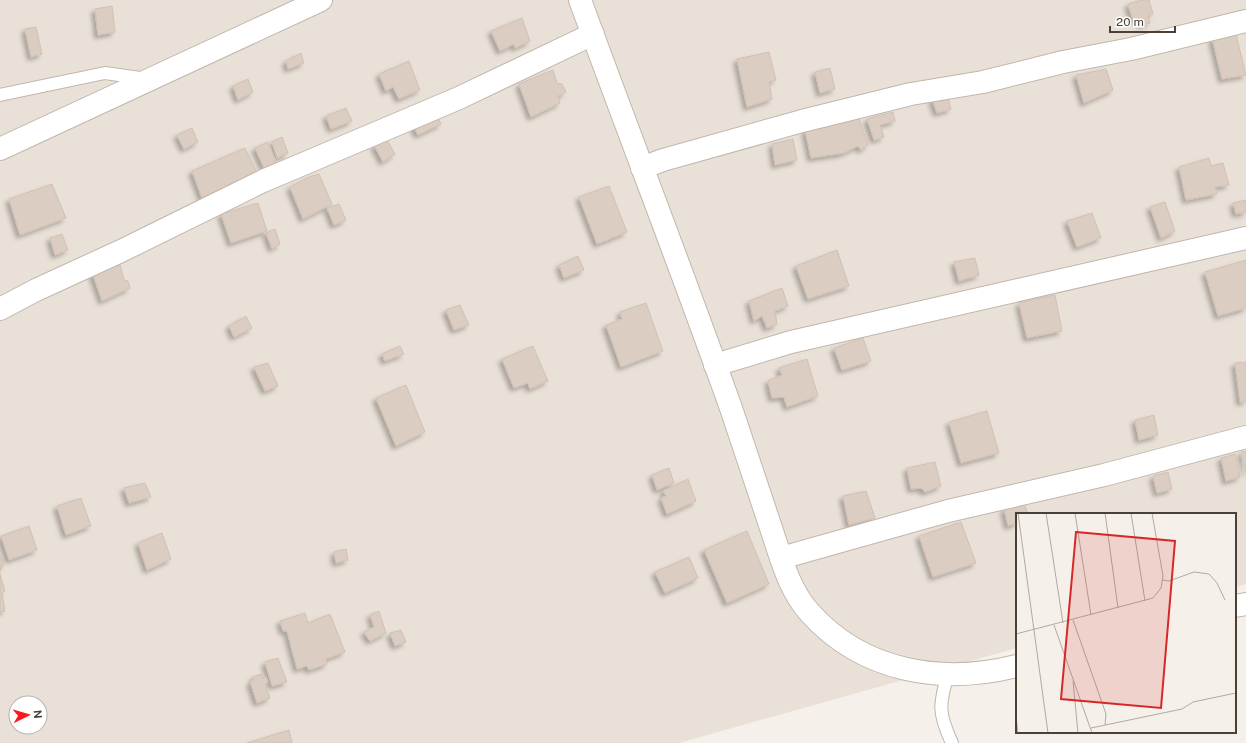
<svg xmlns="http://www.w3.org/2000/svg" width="1246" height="743" viewBox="0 0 1246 743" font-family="'Public Sans',sans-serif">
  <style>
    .residential { fill: #e9e1d8; fill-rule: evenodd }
    .building { fill: #dbcdc2; stroke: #d3c0b2; filter: url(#shadow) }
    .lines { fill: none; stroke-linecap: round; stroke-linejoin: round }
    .service-casing { stroke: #c1b6ac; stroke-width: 14 }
    .minor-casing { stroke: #c1b6ac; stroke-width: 24 }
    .tertiary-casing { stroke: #c1b6ac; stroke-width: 24 }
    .service { stroke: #fff; stroke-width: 12 }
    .minor { stroke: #fff; stroke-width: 22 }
    .tertiary { stroke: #fff; stroke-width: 22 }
    .inset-road { fill: none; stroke: #b1aaa3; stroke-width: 1 }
    .view { fill: #d62828; fill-opacity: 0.15; stroke: #d62828; stroke-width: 2 }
    .inset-edge { fill: none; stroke: #4a4038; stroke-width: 2 }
  </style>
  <defs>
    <filter id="shadow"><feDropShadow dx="-3.5" dy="3.5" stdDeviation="2" flood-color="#0004"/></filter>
  </defs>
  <rect width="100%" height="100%" fill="#f5f0ea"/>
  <path class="residential" d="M0,0H1246V584L1235,587V514H1017V648L679,743H0ZM16,703H40V727H16Z"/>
  <g class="building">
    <polygon points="1141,0 1149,0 1153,14 1148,16 1150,23 1141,25 1139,19 1133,20 1128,4"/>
    <polygon points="112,6 115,32 98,35 95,9"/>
    <polygon points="522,18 530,41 515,48 514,44 500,51 491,31"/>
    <polygon points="36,27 42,54 31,57 25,29"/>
    <polygon points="1235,30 1246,75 1222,79 1212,38"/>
    <polygon points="769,52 776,80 769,82 772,99 747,107 737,59"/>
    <polygon points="301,53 304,63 288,69 286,61"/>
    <polygon points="409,61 420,90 399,99 393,87 386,91 379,74"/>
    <polygon points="830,68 835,89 820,93 815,72"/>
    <polygon points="1106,69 1113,90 1084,103 1076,75"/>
    <polygon points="553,70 557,83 562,84 566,92 558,96 560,103 531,117 519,84"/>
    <polygon points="248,79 253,92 238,100 233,86"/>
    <polygon points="947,95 951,109 937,113 932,99"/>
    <polygon points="346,108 352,121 331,129 326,116"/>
    <polygon points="856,110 868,145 861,150 858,146 844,153 811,158 805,130 837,124 836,117"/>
    <polygon points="893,112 895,121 880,125 884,137 874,140 867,119"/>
    <polygon points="436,114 441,124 418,135 413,125"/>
    <polygon points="192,128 198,142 184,149 177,135"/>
    <polygon points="282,137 288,153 277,158 272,142"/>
    <polygon points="793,139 797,160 775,165 772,144"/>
    <polygon points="387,140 395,154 383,162 374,145"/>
    <polygon points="268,142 276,162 264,168 255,148"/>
    <polygon points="245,148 257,173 202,198 192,171"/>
    <polygon points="1209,158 1211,166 1223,163 1229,185 1215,187 1217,194 1186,200 1179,167"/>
    <polygon points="319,174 332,204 303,219 290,187 309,177"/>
    <polygon points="52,184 66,218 20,235 9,199"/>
    <polygon points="609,186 627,232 597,244 579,197"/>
    <polygon points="1246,200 1246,212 1236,214 1233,203"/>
    <polygon points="1165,202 1175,231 1161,238 1150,207"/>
    <polygon points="258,203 267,231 231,243 221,214"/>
    <polygon points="339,204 346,220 334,225 327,208"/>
    <polygon points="1092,213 1101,238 1077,247 1067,221"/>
    <polygon points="275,229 280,244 272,249 266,233"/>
    <polygon points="62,234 68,250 55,255 50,238"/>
    <polygon points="837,250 849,286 808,299 796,266"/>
    <polygon points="578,256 584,270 564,278 559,265"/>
    <polygon points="975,258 979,275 959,281 954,262"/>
    <polygon points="1246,260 1246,308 1218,316 1205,272"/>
    <polygon points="120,265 124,280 128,281 130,288 102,301 92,272"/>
    <polygon points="782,288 788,306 775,311 777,324 767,328 762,316 754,321 749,301"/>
    <polygon points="1055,295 1062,331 1027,338 1019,303"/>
    <polygon points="646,303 663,351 621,367 606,325 622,319 620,312"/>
    <polygon points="460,305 469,325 454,330 446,310"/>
    <polygon points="246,316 252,328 234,337 229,326"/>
    <polygon points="863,338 871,361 842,370 834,348"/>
    <polygon points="400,346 404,354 385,361 382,354"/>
    <polygon points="533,346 548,381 530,389 528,383 514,388 502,359"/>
    <polygon points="807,359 818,396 787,407 784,397 772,398 768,381 782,375 779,368"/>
    <polygon points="1246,362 1246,401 1240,402 1235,363"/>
    <polygon points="268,363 278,386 265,391 254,367"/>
    <polygon points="406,385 425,432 396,446 376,398"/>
    <polygon points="987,411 999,453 961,463 949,422"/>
    <polygon points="1154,415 1158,435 1139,440 1135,420"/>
    <polygon points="1246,451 1246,474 1241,452"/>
    <polygon points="1235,454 1240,477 1226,481 1221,458"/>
    <polygon points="935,462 941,486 925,492 921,488 911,489 907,468"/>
    <polygon points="669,468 674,483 657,490 652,475"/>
    <polygon points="1168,472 1172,489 1157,493 1153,476"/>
    <polygon points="688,479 696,501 667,514 661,498 666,496 663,491"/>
    <polygon points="145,483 151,497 129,503 124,488"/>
    <polygon points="866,491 875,518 849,525 843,496"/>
    <polygon points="81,498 91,526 66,535 57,506"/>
    <polygon points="1024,503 1028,514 1017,514 1017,523 1008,526 1004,509"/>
    <polygon points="961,522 976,563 933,577 919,536"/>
    <polygon points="29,526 37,550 9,560 1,536"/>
    <polygon points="747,531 769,584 727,603 704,550"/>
    <polygon points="162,533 171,559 147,570 138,543"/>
    <polygon points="346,549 348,560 336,563 334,552"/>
    <polygon points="0,555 4,564 0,571"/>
    <polygon points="689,557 698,578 665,593 655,572"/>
    <polygon points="0,574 5,591 2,593 5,611 0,612"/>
    <polygon points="379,611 386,633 370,641 364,632 374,627 370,615"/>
    <polygon points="305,613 308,623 330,614 345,652 326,659 327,664 309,670 307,666 297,669 287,631 283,631 280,621"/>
    <polygon points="401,630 406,642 395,646 390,633"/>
    <polygon points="278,658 287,682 272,686 265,662"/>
    <polygon points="261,674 262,678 266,677 268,682 265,684 270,698 257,703 250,682 254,680 253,677"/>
    <polygon points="289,730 292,743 247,743"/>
  </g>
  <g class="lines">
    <g class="service-casing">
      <g id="service">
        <polyline points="0,95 105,73 147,79"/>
        <path d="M948,673C939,705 938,713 952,743"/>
      </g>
    </g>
    <g class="minor-casing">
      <g id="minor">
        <polyline points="0,149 321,0"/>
        <polyline points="642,168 663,160 802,121 911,94 983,82 1063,62 1131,49 1246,21"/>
        <polyline points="0,309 36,290 121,251 263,181 459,98 593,34"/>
        <polyline points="715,365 791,342 1246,238"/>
        <polyline points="781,558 948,511 1104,475 1246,437"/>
      </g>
    </g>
    <g class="tertiary-casing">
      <g id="tertiary">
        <path d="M580,0C630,137 683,273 732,411C745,449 757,487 770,525C780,554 788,589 810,613C863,672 942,685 1017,666"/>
        <polyline points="1235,606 1246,604"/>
      </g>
    </g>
    <use href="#service" class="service"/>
    <use href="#minor" class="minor"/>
    <use href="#tertiary" class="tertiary"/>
  </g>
  <g transform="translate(1016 513)">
    <rect width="220" height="220" fill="#f5f0ea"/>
    <path class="inset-road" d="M2,0L32,220M30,0L47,110M59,0L75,102M89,0L102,95M115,0L129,88M146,67L153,68L178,59L193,61L201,70L209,87M57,107L90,201L89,212M38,112L76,220M0,121L137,85L145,75L147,63L136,0M57,168L62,220M0,203L2,220M75,215L166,196L177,189L220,180"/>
    <path class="view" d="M60,19L159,28L145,195L45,186Z"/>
    <rect width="220" height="220" class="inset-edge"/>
  </g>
  <g transform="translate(28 715) rotate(85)"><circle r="19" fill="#ffffff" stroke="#b7b3af"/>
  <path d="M0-3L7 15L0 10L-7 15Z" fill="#ff171b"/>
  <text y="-6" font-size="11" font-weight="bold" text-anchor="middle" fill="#4a4038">N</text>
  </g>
  <path d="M1110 26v6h65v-6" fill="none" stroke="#4a4038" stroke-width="2"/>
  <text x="1116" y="26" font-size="12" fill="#4a4038" stroke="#ffffff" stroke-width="3" paint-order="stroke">20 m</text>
</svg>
